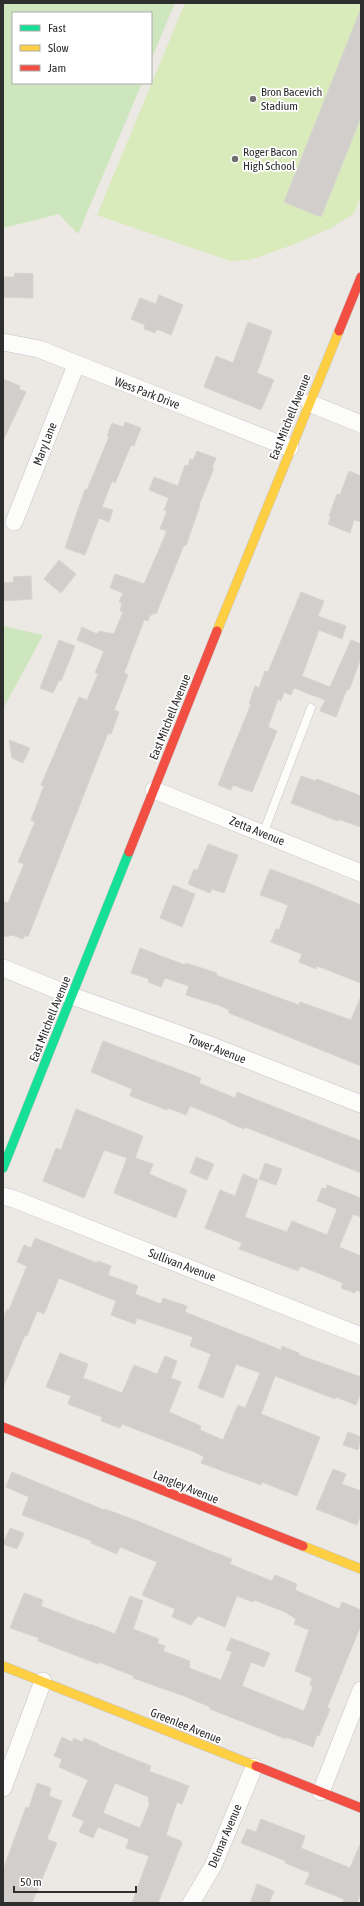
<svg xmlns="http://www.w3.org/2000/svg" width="364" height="1906" viewBox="0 0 364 1906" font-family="'Asap Condensed',sans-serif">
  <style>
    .green { fill: #cee6be }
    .pitch { fill: #d9eabb }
    .building { fill: #d1cecb; stroke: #d7d4d0; fill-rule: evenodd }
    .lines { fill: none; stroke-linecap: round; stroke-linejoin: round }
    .lane-casing { stroke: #c5c4c5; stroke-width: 9 }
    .street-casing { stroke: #c5c4c5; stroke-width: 18 }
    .fast-casing { stroke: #c5c4c5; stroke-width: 10 }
    .slow-casing { stroke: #c5c4c5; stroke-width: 10 }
    .jam-casing { stroke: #c5c4c5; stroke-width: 10 }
    .lane { stroke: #fcfcfb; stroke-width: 8 }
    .street { stroke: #fcfcfb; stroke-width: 17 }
    .fast { stroke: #16e098; stroke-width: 9 }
    .slow { stroke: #ffcf43; stroke-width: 9 }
    .jam { stroke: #f24e42; stroke-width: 9 }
    .poi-dot { fill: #706f6e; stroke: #fff; stroke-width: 1.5 }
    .labels { text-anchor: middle; stroke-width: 3.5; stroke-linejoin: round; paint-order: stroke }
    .poi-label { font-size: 12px; fill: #2e2e2e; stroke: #fff; text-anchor: start }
    .street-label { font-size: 12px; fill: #2e2e2e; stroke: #fff }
  </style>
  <rect width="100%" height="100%" fill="#ece8e4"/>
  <g class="green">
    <polygon points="3,3 175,3 151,60 151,13 13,13 13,83 142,83 78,234 59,214 3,228"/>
    <polygon points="3,626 43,635 3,709"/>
  </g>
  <polygon class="pitch" points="185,3 361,3 361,196 354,213 333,227 295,244 250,260 230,261 97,215"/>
  <g class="building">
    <polygon points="360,11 361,117 321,217 284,202"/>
    <polygon points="15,273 33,274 33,298 3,297 3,277 14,277"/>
    <polygon points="159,295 183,305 171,335 157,329 155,333 144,329 145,325 131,319 140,298 156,304"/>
    <polygon points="248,322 272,331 257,373 274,380 261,410 204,387 216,356 233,363"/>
    <polygon points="3,379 20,386 19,389 26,392 3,441"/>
    <polygon points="125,422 141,428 134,446 131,445 115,483 112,481 102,507 113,510 109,522 99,518 85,555 65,548 85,489 87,490 109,437 107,436 112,423 123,427"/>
    <polygon points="197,451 216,458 212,467 214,468 199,505 200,505 186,546 184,545 156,614 153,613 152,615 150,615 148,621 144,620 124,673 128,675 114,710 119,712 111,734 108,733 28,937 25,935 23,939 12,935 3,937 3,901 8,903 24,864 18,862 35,822 31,820 44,786 41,785 79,697 87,700 98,674 95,673 104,651 77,640 82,627 97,634 99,631 114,634 123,612 120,611 122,603 119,602 123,593 110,588 115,574 144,584 167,531 160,529 167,511 164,510 169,498 149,490 154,477 178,486 185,465 188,466 190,459 193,460"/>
    <polygon points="349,471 361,476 361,522 354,520 350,533 328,524 331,517 329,516 337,494 340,495"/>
    <polygon points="59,560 76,574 61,593 44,579"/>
    <polygon points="31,576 32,599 3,601 3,583 14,582 13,577"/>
    <polygon points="301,592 324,601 318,616 346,626 342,639 319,630 302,676 330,687 351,640 361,644 361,658 349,690 347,689 336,717 320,711 325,700 294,688 291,695 284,692 281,701 278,699 268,727 277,731 252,792 233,785 231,790 218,785 251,704 249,703 255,686 259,688 265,671 268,672"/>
    <polygon points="59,640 75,646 61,681 59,680 53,693 40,688"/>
    <polygon points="9,740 30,748 23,763 12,758"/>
    <polygon points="301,776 316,781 317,779 361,796 361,827 338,819 338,821 291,803"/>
    <polygon points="208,844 238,855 224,893 212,889 210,893 188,884 194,869 197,871"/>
    <polygon points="270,869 313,885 361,905 361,983 317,966 316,969 299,962 302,954 271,942 276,929 279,930 288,905 260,895"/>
    <polygon points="173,885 195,894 182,927 160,918"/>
    <polygon points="140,948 185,965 186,963 217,973 216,975 299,1005 300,1002 351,1020 361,996 361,1066 229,1013 229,1010 221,1006 186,995 189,986 165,978 161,987 148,982 149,979 131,973"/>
    <polygon points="103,1041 201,1078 199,1083 235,1098 237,1092 361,1141 361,1173 245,1127 244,1129 229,1123 227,1121 190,1106 186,1115 168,1108 167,1110 130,1096 132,1089 91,1072"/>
    <polygon points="76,1109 143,1136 135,1158 153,1164 149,1174 187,1190 176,1218 114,1193 127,1158 104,1150 84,1198 43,1181 56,1148 61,1150"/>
    <polygon points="196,1157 214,1164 207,1180 190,1173"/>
    <polygon points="265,1163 282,1169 276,1185 259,1179"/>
    <polygon points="243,1174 258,1180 245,1217 287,1232 292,1221 327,1235 337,1209 317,1201 322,1188 326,1189 327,1185 361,1198 361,1217 353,1214 339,1247 361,1256 361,1292 356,1290 355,1293 341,1288 343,1283 303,1267 300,1267 298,1271 239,1249 242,1243 205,1228 220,1190 235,1196"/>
    <polygon points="35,1238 97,1263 98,1261 111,1266 108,1275 138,1286 135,1294 161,1304 163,1298 187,1306 185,1312 281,1350 282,1346 299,1353 299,1355 361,1377 361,1392 356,1405 336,1397 335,1399 275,1376 261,1414 320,1437 297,1496 262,1482 261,1485 201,1463 204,1457 197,1453 122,1424 120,1428 101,1421 102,1417 68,1404 71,1396 46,1387 60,1353 88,1364 83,1378 122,1393 134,1365 157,1374 165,1356 177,1361 171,1378 181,1382 169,1412 201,1426 200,1430 223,1440 238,1405 245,1408 260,1373 236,1364 223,1398 198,1388 211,1354 190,1346 193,1337 137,1318 135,1324 111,1315 116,1301 59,1278 44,1314 37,1311 27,1336 25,1335 3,1388 3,1319 7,1309 9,1310 27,1266 17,1262 24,1245 31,1248"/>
    <polygon points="348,1432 361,1437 358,1450 343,1445"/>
    <polygon points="333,1469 346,1474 342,1484 361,1491 361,1514 357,1525 316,1509"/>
    <polygon points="12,1472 104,1510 105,1509 140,1522 213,1552 232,1559 230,1564 272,1581 275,1575 297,1584 295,1590 339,1609 342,1602 361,1610 361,1625 327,1708 330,1709 319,1736 317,1735 313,1747 286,1737 286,1739 210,1709 210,1707 184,1696 133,1678 134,1676 98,1662 98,1664 59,1649 38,1641 39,1638 10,1628 24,1593 43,1600 41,1606 90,1625 90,1624 115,1634 130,1596 143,1601 133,1629 159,1639 157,1643 165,1646 163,1651 190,1661 189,1668 221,1680 232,1652 226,1650 231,1638 270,1653 264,1667 251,1662 242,1686 304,1711 313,1687 310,1685 312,1678 295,1671 309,1630 294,1624 296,1619 285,1612 254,1600 253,1602 237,1596 225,1627 198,1616 191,1625 172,1617 175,1609 142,1595 157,1562 120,1547 117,1554 91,1543 92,1541 22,1515 29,1497 6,1487"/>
    <polygon points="10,1528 24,1533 17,1549 3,1544"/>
    <path d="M62,1737L72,1742L74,1738L82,1742L84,1738L99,1744V1745L151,1766L149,1771L189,1786L182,1804L177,1802L166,1835L181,1841L182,1843L158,1903H132L149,1856L126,1848L129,1839L98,1827L93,1838L79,1832L84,1821L72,1816L88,1780L59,1767L62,1759L54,1756ZM115,1783L149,1797L148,1802L150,1803L140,1828L103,1813Z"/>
    <polygon points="37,1783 51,1788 49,1796 62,1801 47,1839 57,1843 32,1903 3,1903 3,1870 26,1807 29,1808"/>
    <polygon points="261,1819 305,1836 301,1848 350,1868 361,1842 361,1893 357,1903 343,1903 344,1899 305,1884 310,1873 285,1863 286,1861 241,1843 247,1829 256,1832"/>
    <polygon points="257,1884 274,1891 269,1903 250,1903"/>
  </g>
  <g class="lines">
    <g class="lane-casing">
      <polyline id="lane" points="263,834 311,708"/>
    </g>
    <g class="street-casing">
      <g id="street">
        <polyline points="3,342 39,349 290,448"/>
        <polyline points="309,403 361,424"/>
        <polyline points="14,522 76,365"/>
        <polyline points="154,790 361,873"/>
        <polyline points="3,968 72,996 207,1044 361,1104"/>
        <polyline points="3,1196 14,1199 361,1336"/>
        <polyline points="3,1788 43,1681"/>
        <polyline points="321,1792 361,1690"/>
        <polyline points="191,1903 213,1866 254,1767"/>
      </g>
    </g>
    <g class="fast-casing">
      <polyline id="fast" points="3,1168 129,852"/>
    </g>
    <g class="slow-casing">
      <g id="slow">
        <polyline points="217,631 339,331"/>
        <polyline points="303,1546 361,1569"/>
        <polyline points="3,1666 256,1766"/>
      </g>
    </g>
    <g class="jam-casing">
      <g id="jam">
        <polyline points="339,331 361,277"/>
        <polyline points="129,852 217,631"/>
        <polyline points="3,1427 303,1546"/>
        <polyline points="256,1766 361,1808"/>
      </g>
    </g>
    <use href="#lane" class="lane"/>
    <use href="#street" class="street"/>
    <use href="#fast" class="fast"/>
    <use href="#slow" class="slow"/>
    <use href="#jam" class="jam"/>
  </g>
  <g class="poi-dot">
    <circle cx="253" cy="99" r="4"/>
    <circle cx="235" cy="159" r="4"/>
  </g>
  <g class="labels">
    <g class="poi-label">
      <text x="261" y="96">Bron Bacevich<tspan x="261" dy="14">Stadium</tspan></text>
      <text x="243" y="156">Roger Bacon<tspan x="243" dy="14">High School</tspan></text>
    </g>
    <g class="street-label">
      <text transform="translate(147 393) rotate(21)" y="4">Wess Park Drive</text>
      <text transform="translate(290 417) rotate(-68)" y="4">East Mitchell Avenue</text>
      <text transform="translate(45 444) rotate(-69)" y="4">Mary Lane</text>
      <text transform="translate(170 717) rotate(-68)" y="4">East Mitchell Avenue</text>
      <text transform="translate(257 831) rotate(22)" y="4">Zetta Avenue</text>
      <text transform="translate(50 1019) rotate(-68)" y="4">East Mitchell Avenue</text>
      <text transform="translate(217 1049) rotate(21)" y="4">Tower Avenue</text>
      <text transform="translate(182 1265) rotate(21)" y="4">Sullivan Avenue</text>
      <text transform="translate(186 1487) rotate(22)" y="4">Langley Avenue</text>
      <text transform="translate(186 1726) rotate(22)" y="4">Greenlee Avenue</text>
      <text transform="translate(225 1836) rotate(-67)" y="4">Delmar Avenue</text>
    </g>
  </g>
  <rect width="364" height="1906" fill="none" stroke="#2e2e2e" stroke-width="8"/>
  <rect x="12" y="12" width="140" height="72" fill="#ffffff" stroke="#ababab"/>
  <rect x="20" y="25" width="20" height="6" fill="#16e098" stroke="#ababab"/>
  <text x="48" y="32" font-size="12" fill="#2e2e2e">Fast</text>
  <rect x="20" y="45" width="20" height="6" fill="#ffcf43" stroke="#ababab"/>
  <text x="48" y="52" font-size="12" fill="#2e2e2e">Slow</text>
  <rect x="20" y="65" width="20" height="6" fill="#f24e42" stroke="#ababab"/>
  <text x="48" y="72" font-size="12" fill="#2e2e2e">Jam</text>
  <path d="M14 1886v6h122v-6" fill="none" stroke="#2e2e2e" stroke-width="2"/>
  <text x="20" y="1886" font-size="12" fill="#2e2e2e" stroke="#ffffff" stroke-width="3" paint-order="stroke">50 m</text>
</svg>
